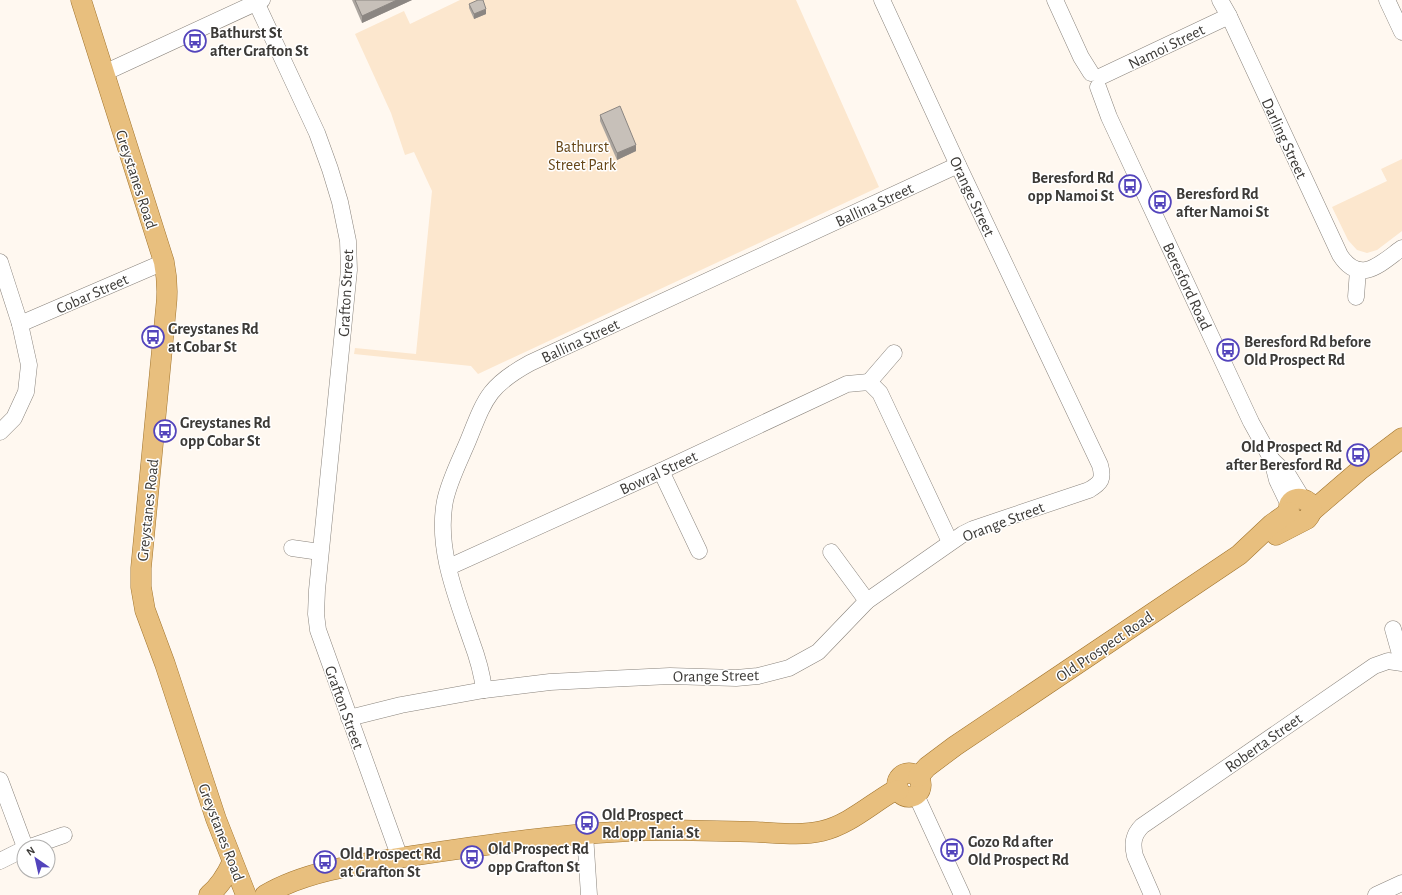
<svg xmlns="http://www.w3.org/2000/svg" width="1402" height="895" viewBox="0 0 1402 895" font-family="'Alegreya Sans',sans-serif">
  <style>
    .green { fill: #fce7ce }
    .lines { fill: none; stroke-linecap: round; stroke-linejoin: round }
    .minor-casing { stroke: #89837c; stroke-width: 17 }
    .major-casing { stroke: #a1742d; stroke-width: 21 }
    .minor { stroke: #fff; stroke-width: 16 }
    .major { stroke: #e8bf7e; stroke-width: 20 }
    .wall { fill: #aba59f }
    .shaded-wall { fill: #8b8682 }
    .building { fill: #c7c0b9; stroke: #8b8682 }
    .labels { text-anchor: middle; stroke-width: 3; stroke-linejoin: round; paint-order: stroke }
    .poi-label { font-size: 16px; font-weight: bold; fill: #3c3a37; stroke: #fff; text-anchor: start }
    .street-label { font-size: 16px; fill: #3c3a37; stroke: #fff }
    .park-label { font-size: 16px; fill: #674718; stroke: #fff }
  </style>
  <rect width="100%" height="100%" fill="#fff8f0"/>
  <g class="green">
    <polygon points="460,0 796,0 879,187 478,374 471,366 354,354 355,348 416,354 432,191 414,152 405,155 391,113 355,34 404,11 410,24"/>
    <polygon points="1402,159 1402,231 1377,250 1367,253 1357,250 1348,240 1332,207 1387,181 1381,169"/>
  </g>
  <g class="lines">
    <g class="minor-casing">
      <g id="minor">
        <polyline points="1055,0 1081,57 1091,73"/>
        <path d="M1220,0L1229,16L1340,255C1360,286 1381,263 1402,248"/>
        <polyline points="1387,0 1402,32"/>
        <polyline points="256,2 317,133 330,169 340,202 348,241 349,270 317,590 316,614 318,630 400,858"/>
        <polyline points="104,73 262,0"/>
        <polyline points="1102,76 1229,16"/>
        <polyline points="1098,87 1109,117 1251,422 1272,460 1277,480 1289,505"/>
        <polyline points="0,262 20,324 29,365 26,392 14,418 0,432"/>
        <polyline points="1356,297 1358,270"/>
        <polyline points="20,324 164,262"/>
        <polyline points="869,382 894,353"/>
        <polyline points="1272,460 1288,475 1302,498"/>
        <polyline points="661,471 699,551"/>
        <polyline points="292,548 320,552"/>
        <polyline points="831,552 867,601"/>
        <polyline points="449,567 661,471 847,384 869,382 880,393 950,542"/>
        <polyline points="1393,629 1402,661"/>
        <path d="M484,690C482,672 477,656 471,640C456,596 436,548 445,501C449,481 460,460 468,441C485,399 488,386 530,363L958,165"/>
        <path d="M349,718L401,705L484,690L550,682L607,679L670,676L736,678L758,676L789,668L818,652L867,601L963,534L973,529L1089,490C1101,483 1104,479 1100,465L958,165L882,0"/>
        <polyline points="0,780 25,847"/>
        <polyline points="916,795 962,895"/>
        <polyline points="585,834 589,895"/>
        <polyline points="30,847 64,835"/>
        <polyline points="0,861 24,849"/>
        <path d="M1152,895L1135,856C1132,844 1133,835 1142,826L1374,666L1388,661L1402,663"/>
        <polyline points="1376,895 1402,883"/>
      </g>
    </g>
    <g class="major-casing">
      <g id="major">
        <path d="M81,0L164,262C167,277 168,292 166,308L141,568V587L145,610L165,664L216,819L246,895"/>
        <polyline points="1311,512 1361,469 1402,438"/>
        <path d="M1276,535L1307,519C1325,499 1285,489 1289,512C1290,518 1294,520 1300,521"/>
        <circle cx="909" cy="785" r="12"/>
        <polyline points="918,777 927,767 955,746 1239,555 1272,524 1289,512"/>
        <path d="M209,895C220,886 226,876 232,863"/>
        <path d="M265,895C309,869 368,863 418,855C504,842 589,830 676,830C703,831 730,831 757,832C778,833 801,836 822,831C848,825 870,805 892,792L899,790"/>
      </g>
    </g>
    <use href="#minor" class="minor"/>
    <use href="#major" class="major"/>
  </g>
  <g class="wall">
    <polygon points="352,0 412,0 362,23"/>
    <polygon points="469,4 486,14 474,19 469,8"/>
    <polygon points="600,115 636,151 617,160 600,121"/>
  </g>
  <g class="shaded-wall">
    <polygon points="397,0 412,0 362,23 362,16"/>
    <polygon points="486,9 486,14 474,19 474,14"/>
    <polygon points="636,145 636,151 617,160 617,153"/>
  </g>
  <g class="building">
    <polygon points="355,0 397,0 362,16"/>
    <polygon points="478,0 483,0 486,9 474,14 469,4"/>
    <polygon points="620,106 636,145 617,153 600,115"/>
  </g>
  <defs>
    <g id="bus-ring" transform="scale(1.15)"><circle r="9.5" fill="#fff" stroke="#5344bc" stroke-width="1.5"/><path d="M-5-6H5V4H4V6H2V4H-2V6H-4V4H-5ZM-3.5-4V0h7V-4ZM-3.5 1.2v1.5H-2V1.2ZM2 1.2v1.5H3.5V1.2Z" fill="#5344bc"/></g>
  </defs>
  <g fill-rule="evenodd">
    <use href="#bus-ring" x="195" y="41"/>
    <use href="#bus-ring" x="1130" y="186"/>
    <use href="#bus-ring" x="1160" y="202"/>
    <use href="#bus-ring" x="153" y="337"/>
    <use href="#bus-ring" x="1228" y="350"/>
    <use href="#bus-ring" x="165" y="431"/>
    <use href="#bus-ring" x="1358" y="455"/>
    <use href="#bus-ring" x="587" y="823"/>
    <use href="#bus-ring" x="952" y="850"/>
    <use href="#bus-ring" x="472" y="857"/>
    <use href="#bus-ring" x="325" y="862"/>
  </g>
  <g class="labels">
    <g class="poi-label">
      <text x="210" y="38">Bathurst St<tspan x="210" dy="18">after Grafton St</tspan></text>
      <text x="1114" y="183" text-anchor="end">Beresford Rd<tspan x="1114" dy="18">opp Namoi St</tspan></text>
      <text x="1176" y="199">Beresford Rd<tspan x="1176" dy="18">after Namoi St</tspan></text>
      <text x="168" y="334">Greystanes Rd<tspan x="168" dy="18">at Cobar St</tspan></text>
      <text x="1244" y="347">Beresford Rd before<tspan x="1244" dy="18">Old Prospect Rd</tspan></text>
      <text x="180" y="428">Greystanes Rd<tspan x="180" dy="18">opp Cobar St</tspan></text>
      <text x="1342" y="452" text-anchor="end">Old Prospect Rd<tspan x="1342" dy="18">after Beresford Rd</tspan></text>
      <text x="602" y="820">Old Prospect<tspan x="602" dy="18">Rd opp Tania St</tspan></text>
      <text x="968" y="847">Gozo Rd after<tspan x="968" dy="18">Old Prospect Rd</tspan></text>
      <text x="488" y="854">Old Prospect Rd<tspan x="488" dy="18">opp Grafton St</tspan></text>
      <text x="340" y="859">Old Prospect Rd<tspan x="340" dy="18">at Grafton St</tspan></text>
    </g>
    <g class="street-label">
      <text transform="translate(1166 46) rotate(-26)" y="6">Namoi Street</text>
      <text transform="translate(1285 138) rotate(65)" y="6">Darling Street</text>
      <text transform="translate(137 179) rotate(72)" y="6">Greystanes Road</text>
      <text transform="translate(973 196) rotate(65)" y="6">Orange Street</text>
      <text transform="translate(874 204) rotate(-25)" y="6">Ballina Street</text>
      <text transform="translate(1188 286) rotate(65)" y="6">Beresford Road</text>
      <text transform="translate(92 293) rotate(-24)" y="6">Cobar Street</text>
      <text transform="translate(345 293) rotate(-87)" y="6">Grafton Street</text>
      <text transform="translate(580 340) rotate(-25)" y="6">Ballina Street</text>
      <text transform="translate(658 472) rotate(-25)" y="6">Bowral Street</text>
      <text transform="translate(147 510) rotate(-84)" y="6">Greystanes Road</text>
      <text transform="translate(1003 521) rotate(-21)" y="6">Orange Street</text>
      <text transform="translate(1104 646) rotate(-34)" y="6">Old Prospect Road</text>
      <text transform="translate(716 675) rotate(-1)" y="6">Orange Street</text>
      <text transform="translate(345 707) rotate(70)" y="6">Grafton Street</text>
      <text transform="translate(1263 742) rotate(-35)" y="6">Roberta Street</text>
      <text transform="translate(222 832) rotate(69)" y="6">Greystanes Road</text>
    </g>
    <g class="park-label">
      <text x="582" y="152">Bathurst<tspan x="582" dy="18">Street Park</tspan></text>
    </g>
  </g>
  <g transform="translate(36 859) rotate(326)"><circle r="19" fill="#ffffff" stroke="#b1b0af"/>
  <path d="M0-3L7 15L0 10L-7 15Z" fill="#5344bc"/>
  <text y="-6" font-size="11" font-weight="bold" text-anchor="middle" fill="#3c3a37">N</text>
  </g>
</svg>
